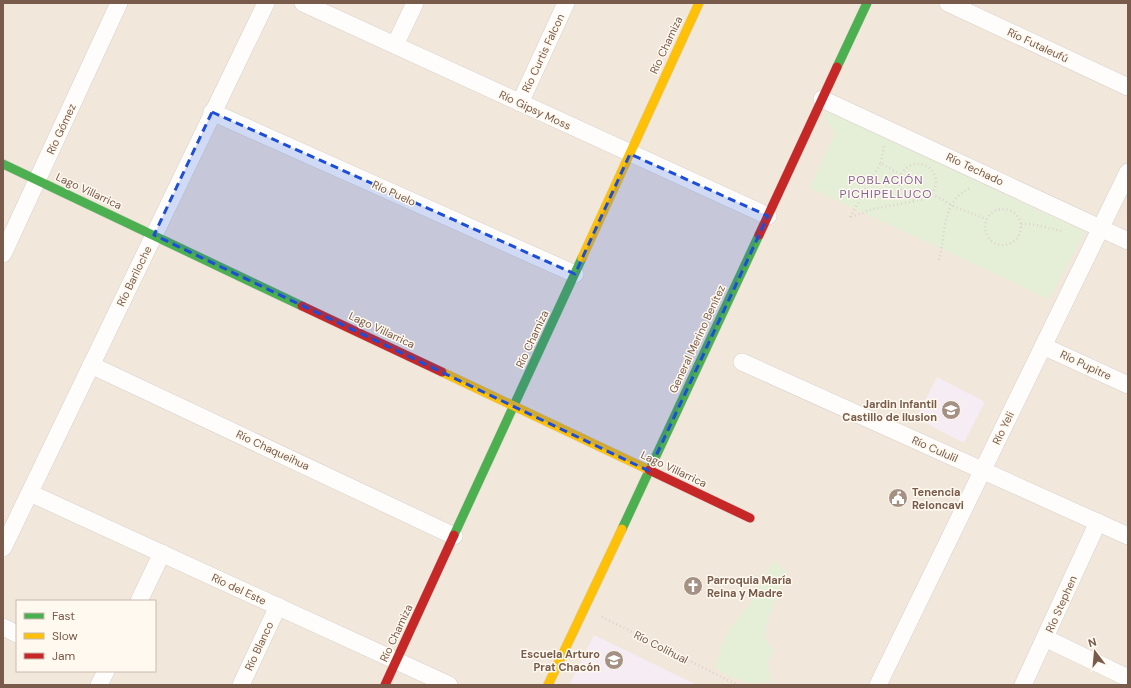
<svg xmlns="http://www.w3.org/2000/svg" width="1131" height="688" viewBox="0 0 1131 688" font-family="'DM Sans',sans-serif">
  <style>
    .residential { fill: #f1e7db; fill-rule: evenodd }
    .education { fill: #f5ecf4 }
    .green { fill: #e5efd8 }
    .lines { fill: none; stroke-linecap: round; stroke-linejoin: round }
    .street-casing { stroke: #d7d1cb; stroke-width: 18 }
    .fast-casing { stroke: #d8d0c9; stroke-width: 10 }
    .slow-casing { stroke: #d8d0c9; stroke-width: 10 }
    .jam-casing { stroke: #d8d0c9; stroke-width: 10 }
    .path { stroke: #dbd3ce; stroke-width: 2.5; stroke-dasharray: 1 3; stroke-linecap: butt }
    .street { stroke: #fefdfc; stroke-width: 17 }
    .fast { stroke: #4caf50; stroke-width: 9 }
    .slow { stroke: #ffc107; stroke-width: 9 }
    .jam { stroke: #c62828; stroke-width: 9 }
    .marked { fill: #1d4ed8; fill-opacity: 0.2; stroke: #1d4ed8; stroke-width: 3; stroke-dasharray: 8 5; stroke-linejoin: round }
    .labels { text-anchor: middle; stroke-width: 3; stroke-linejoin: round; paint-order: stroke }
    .street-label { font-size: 11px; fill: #785b4b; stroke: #fff9ef }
    .poi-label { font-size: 11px; font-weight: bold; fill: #785b4b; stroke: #fff9ef; text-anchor: end }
    .neighbourhood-label { font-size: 12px; letter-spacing: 1px; fill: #846394; stroke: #fff9ef }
  </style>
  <rect width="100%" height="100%" fill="#f8f4ed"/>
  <path class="residential" d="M3,3H1128V685H3ZM17,601H155V671H17Z"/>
  <g class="education">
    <polygon points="937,377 985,402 964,443 916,418"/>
    <polygon points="594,635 697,685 569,685"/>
  </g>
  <g class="green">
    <polygon points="827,111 1085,232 1049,299 810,188 835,133 824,117"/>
    <path d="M774,561L787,571L768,619L764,637L774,651L767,661L771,681L752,684L731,677L715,668C719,654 723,639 731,627C738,617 748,608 754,597C761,585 766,573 774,561Z"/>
  </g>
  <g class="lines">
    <g class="street-casing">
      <g id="street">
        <polyline points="303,3 768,216"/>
        <polyline points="948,3 1128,87"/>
        <polyline points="395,45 415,3"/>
        <polyline points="822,99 1128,241"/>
        <polyline points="520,103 566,3"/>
        <polyline points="212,112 575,274"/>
        <polyline points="3,254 119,3"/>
        <polyline points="1043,346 1128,385"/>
        <polyline points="742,362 1128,536"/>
        <polyline points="91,365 454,536"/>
        <polyline points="30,493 449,685"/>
        <polyline points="3,548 266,3"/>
        <polyline points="139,601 162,553"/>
        <polyline points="3,627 17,634"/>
        <polyline points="1045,638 1128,678"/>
        <polyline points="99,685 106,671"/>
        <polyline points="241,685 278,606"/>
        <polyline points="878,685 1128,172"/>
        <polyline points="1023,685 1098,522"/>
      </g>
    </g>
    <g class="fast-casing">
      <g id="fast">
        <polyline points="837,67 867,3"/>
        <polyline points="3,164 302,306"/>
        <polyline points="622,529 759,235"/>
        <polyline points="454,535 582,258"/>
      </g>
    </g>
    <g class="slow-casing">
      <g id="slow">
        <polyline points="582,258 699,3"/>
        <polyline points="442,372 649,470"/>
        <polyline points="548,685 622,529"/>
      </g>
    </g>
    <g class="jam-casing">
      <g id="jam">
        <polyline points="759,235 837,67"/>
        <polyline points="302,306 442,372"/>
        <polyline points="649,470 750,518"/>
        <polyline points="385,685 454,535"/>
      </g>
    </g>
    <g class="path">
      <polyline points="881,163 884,146"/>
      <circle cx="918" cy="182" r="18"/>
      <polyline points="932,194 953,206 986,219"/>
      <circle cx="1003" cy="227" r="18"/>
      <polyline points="850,217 881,163 901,175"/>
      <polyline points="851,217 873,209 915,201"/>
      <polyline points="1021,224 1031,224 1062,231"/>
      <path d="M939,260C944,241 943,217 954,201C958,195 965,191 971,187"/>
      <polyline points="602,617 738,685"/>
    </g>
    <use href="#street" class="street"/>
    <use href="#fast" class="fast"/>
    <use href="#slow" class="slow"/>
    <use href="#jam" class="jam"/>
  </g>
  <path class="marked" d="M212,112L575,274L630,154L768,216L649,471L154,235Z"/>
  <defs>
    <g id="school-disc" transform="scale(1)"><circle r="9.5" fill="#a59184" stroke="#fff9ef"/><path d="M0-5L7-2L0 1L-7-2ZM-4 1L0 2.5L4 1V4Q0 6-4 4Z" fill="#fff"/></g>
    <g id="civic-disc" transform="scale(1)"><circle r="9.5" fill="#a59184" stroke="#fff9ef"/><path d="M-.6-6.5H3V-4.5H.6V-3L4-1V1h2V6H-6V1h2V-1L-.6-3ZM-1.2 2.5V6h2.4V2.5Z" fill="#fff"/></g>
    <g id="church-disc" transform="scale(1)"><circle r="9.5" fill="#a59184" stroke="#fff9ef"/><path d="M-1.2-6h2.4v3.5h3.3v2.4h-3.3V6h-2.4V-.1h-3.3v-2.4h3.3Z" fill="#fff"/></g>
  </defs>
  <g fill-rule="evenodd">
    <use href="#school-disc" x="951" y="410"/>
    <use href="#civic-disc" x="898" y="498"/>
    <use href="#church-disc" x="693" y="586"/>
    <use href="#school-disc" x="614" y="660"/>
  </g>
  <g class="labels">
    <g class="street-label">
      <text transform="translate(666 45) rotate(-65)" y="4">Río Chamiza</text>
      <text transform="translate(1038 45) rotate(25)" y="4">Río Futaleufú</text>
      <text transform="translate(543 53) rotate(-65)" y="4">Río Curtis Falcon</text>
      <text transform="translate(535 110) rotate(25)" y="4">Río Gipsy Moss</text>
      <text transform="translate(61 129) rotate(-65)" y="4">Río Gómez</text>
      <text transform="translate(975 169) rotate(25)" y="4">Río Techado</text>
      <text transform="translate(89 191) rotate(25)" y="4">Lago Villarrica</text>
      <text transform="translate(394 193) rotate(24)" y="4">Río Puelo</text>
      <text transform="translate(134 276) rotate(-64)" y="4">Río Bariloche</text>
      <text transform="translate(382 330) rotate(25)" y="4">Lago Villarrica</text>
      <text transform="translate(532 339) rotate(-65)" y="4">Río Chamiza</text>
      <text transform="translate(697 339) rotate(-65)" y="4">General Merino Benítez</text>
      <text transform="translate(1086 365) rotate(25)" y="4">Río Pupitre</text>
      <text transform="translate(1003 428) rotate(-64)" y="4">Río Yeli</text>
      <text transform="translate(935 449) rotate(24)" y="4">Río Cululil</text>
      <text transform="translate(273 450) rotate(25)" y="4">Río Chaqueihua</text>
      <text transform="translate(674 469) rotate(25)" y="4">Lago Villarrica</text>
      <text transform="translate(239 589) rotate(25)" y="4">Río del Este</text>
      <text transform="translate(1061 604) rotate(-66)" y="4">Río Stephen</text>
      <text transform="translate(396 633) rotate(-65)" y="4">Río Chamiza</text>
      <text transform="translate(259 646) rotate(-65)" y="4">Río Blanco</text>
      <text transform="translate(661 647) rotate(27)" y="4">Río Colihual</text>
    </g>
    <g class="poi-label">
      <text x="937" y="408">Jardin Infantil<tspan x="937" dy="13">Castillo de ilusion</tspan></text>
      <text x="912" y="496" text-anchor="start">Tenencia<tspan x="912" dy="13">Reloncavi</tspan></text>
      <text x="707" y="584" text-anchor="start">Parroquia María<tspan x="707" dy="13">Reina y Madre</tspan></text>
      <text x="600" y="658">Escuela Arturo<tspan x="600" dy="13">Prat Chacón</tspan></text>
    </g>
    <g class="neighbourhood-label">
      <text x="886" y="184">POBLACIÓN<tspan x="886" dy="14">PICHIPELLUCO</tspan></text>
    </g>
  </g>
  <rect width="1131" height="688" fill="none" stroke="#785b4b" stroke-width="8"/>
  <rect x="16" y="600" width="140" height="72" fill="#fff9ef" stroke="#c9baad"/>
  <rect x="24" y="613" width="20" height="6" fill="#4caf50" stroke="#c9baad"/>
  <text x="52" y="620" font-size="12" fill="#785b4b">Fast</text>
  <rect x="24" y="633" width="20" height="6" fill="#ffc107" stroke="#c9baad"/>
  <text x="52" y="640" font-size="12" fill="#785b4b">Slow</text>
  <rect x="24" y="653" width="20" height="6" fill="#c62828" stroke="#c9baad"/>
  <text x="52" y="660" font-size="12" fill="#785b4b">Jam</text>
  <g transform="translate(1095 652) rotate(344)" stroke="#fff9ef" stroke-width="3" paint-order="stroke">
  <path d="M0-3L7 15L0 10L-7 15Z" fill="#785b4b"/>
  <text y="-6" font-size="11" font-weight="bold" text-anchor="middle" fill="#785b4b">N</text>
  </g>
</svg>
